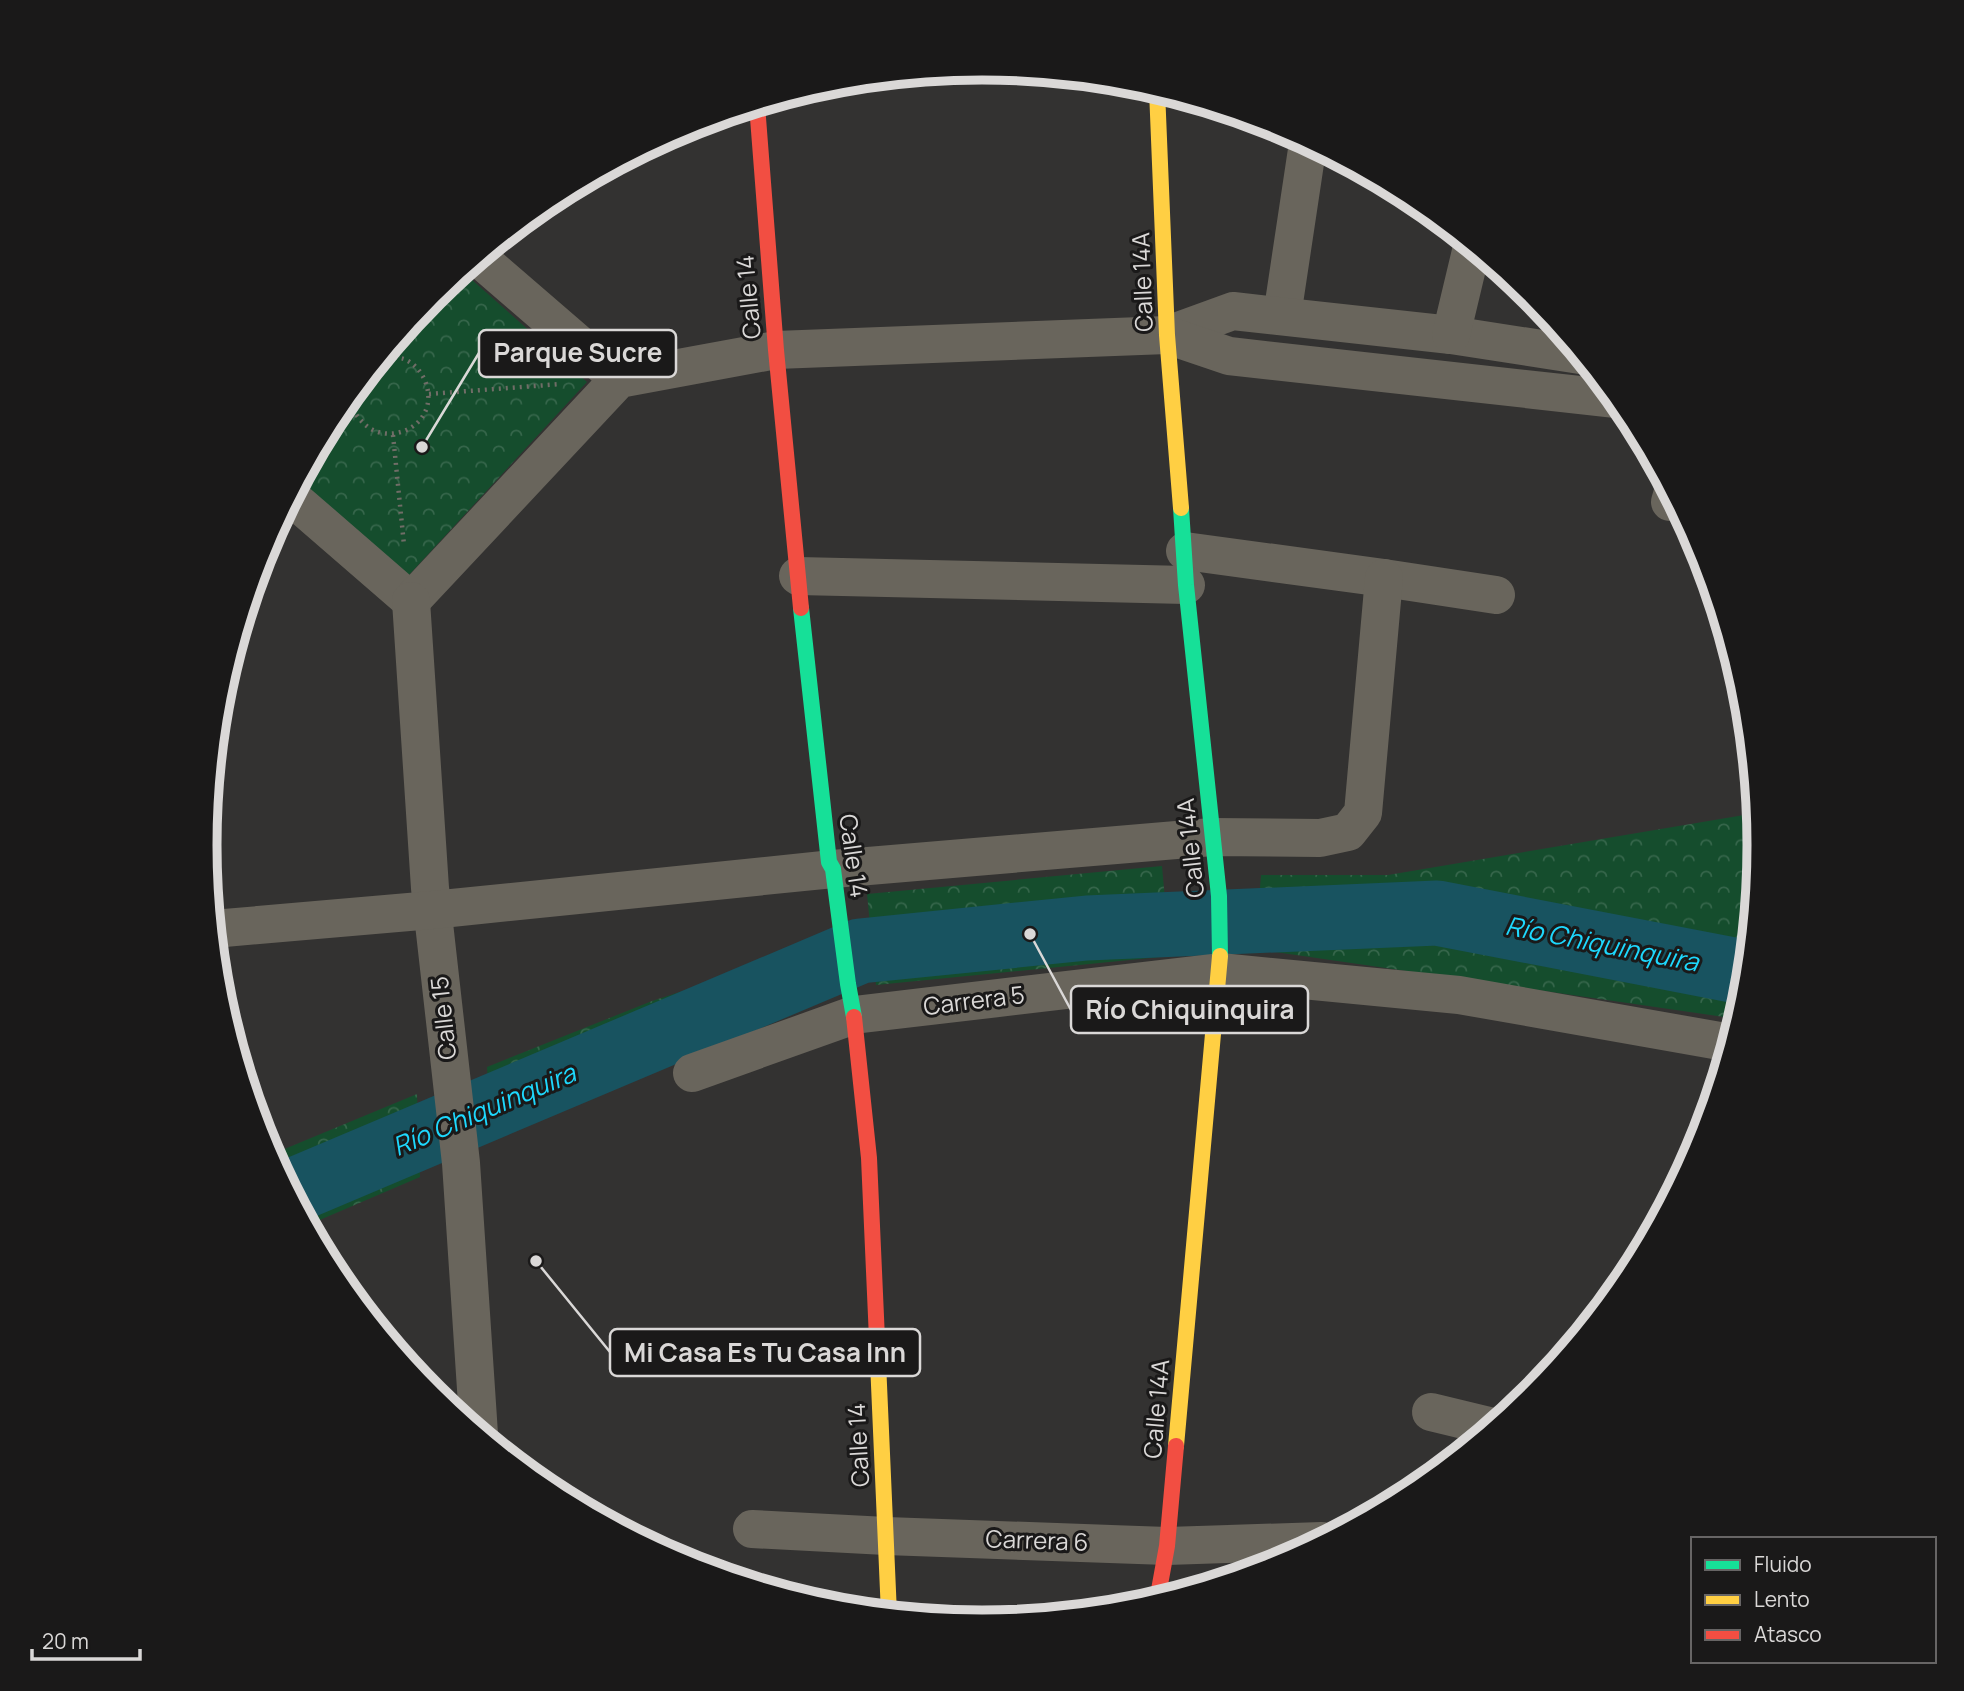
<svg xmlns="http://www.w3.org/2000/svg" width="1964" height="1691" viewBox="0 0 1964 1691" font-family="Manrope,sans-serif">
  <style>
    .forest { fill: url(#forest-crowns) }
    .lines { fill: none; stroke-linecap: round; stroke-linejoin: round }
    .river { stroke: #185360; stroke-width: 65 }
    .path { stroke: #706d67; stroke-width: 4.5; stroke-dasharray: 2 5; stroke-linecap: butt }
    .street { stroke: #69655c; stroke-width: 38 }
    .fast { stroke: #16e098; stroke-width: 16 }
    .slow { stroke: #ffcf43; stroke-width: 16 }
    .jam { stroke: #f24e42; stroke-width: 16 }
    .labels { text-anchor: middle; stroke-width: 6; stroke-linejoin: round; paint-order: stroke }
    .street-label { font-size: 24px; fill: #dad8d7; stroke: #1a1919 }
    .water-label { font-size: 26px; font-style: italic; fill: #1ed8fd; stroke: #1a1919 }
    .rim { fill: none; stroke: #dad8d7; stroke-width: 9 }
    .leader { fill: none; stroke: #dad8d7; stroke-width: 2.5 }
    .callout-dot { fill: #dad8d7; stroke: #1a1919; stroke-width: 2.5 }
    .callout { fill: #1a1919; stroke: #dad8d7; stroke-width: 2.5 }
    .callout-label { font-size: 26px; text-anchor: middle; font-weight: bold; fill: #dad8d7 }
  </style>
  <defs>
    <pattern id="forest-crowns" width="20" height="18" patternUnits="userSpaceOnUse" patternTransform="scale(1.75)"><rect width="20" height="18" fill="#154d2d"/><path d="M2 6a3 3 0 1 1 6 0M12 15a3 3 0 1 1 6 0" fill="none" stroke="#36664b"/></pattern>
  </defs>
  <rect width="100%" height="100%" fill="#333231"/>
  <g class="forest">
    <polygon points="462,271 587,382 408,576 300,481 336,413 433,296"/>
    <polygon points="1756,813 1759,846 1744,998 1738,1019 1255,949 1261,875 1388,875"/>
    <polygon points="1162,866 1170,956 876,985 867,894"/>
    <polygon points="809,950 821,1001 491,1139 487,1067 652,1001"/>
    <polygon points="417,1094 420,1177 308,1225 270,1155"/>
  </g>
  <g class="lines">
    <polyline class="river" points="290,1192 860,951 1087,928 1437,913 1738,971 1747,971"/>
    <g class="path">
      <polyline points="429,394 561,384"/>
      <path d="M351,395C350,409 358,419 368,427C386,440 414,433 424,414C435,395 424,367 404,359C398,357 389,357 383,357"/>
      <polyline points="393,435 404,545"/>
    </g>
    <g class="street">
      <polyline points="479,258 619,379"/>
      <polyline points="1282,316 1308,143"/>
      <polyline points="1167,335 1233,311 1451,335 1580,355"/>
      <polyline points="1451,335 1472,247"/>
      <polyline points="291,497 411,601"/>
      <polyline points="1670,502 1672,495"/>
      <polyline points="1185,551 1384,578 1496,595"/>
      <polyline points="798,576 1186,585"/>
      <polyline points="411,601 619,379 776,350 1167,335 1229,356 1616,399"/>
      <polyline points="411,601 430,888 461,1163 479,1434"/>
      <polyline points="213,929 432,910 833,869 1212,837 1320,838 1348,832 1363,813 1384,578"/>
      <polyline points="692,1073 854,1015 1220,972 1459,995 1731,1043"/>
      <polyline points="1431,1412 1493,1427"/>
      <polyline points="752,1529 886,1536 1167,1546 1322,1541"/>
    </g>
    <g class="fast">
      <polyline points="1181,508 1186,585 1219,896 1220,956"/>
      <polyline points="801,608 829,862 833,869 848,984 854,1017"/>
    </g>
    <g class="slow">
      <polyline points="1157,90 1167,335 1181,508"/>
      <polyline points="877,1339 889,1614"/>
      <polyline points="1176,1446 1220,956"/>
    </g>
    <g class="jam">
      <polyline points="757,105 776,350 801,608"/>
      <polyline points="854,1017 869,1158 877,1339"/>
      <polyline points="1157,1601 1167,1546 1176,1446"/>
    </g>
  </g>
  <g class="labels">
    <g class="street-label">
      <text transform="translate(1143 282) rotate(-92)" y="8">Calle 14A</text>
      <text transform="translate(749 297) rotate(-95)" y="8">Calle 14</text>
      <text transform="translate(1191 848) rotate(-96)" y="8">Calle 14A</text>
      <text transform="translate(853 856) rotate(82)" y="8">Calle 14</text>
      <text transform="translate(974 1001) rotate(-7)" y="8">Carrera 5</text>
      <text transform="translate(444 1018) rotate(-96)" y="8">Calle 15</text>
      <text transform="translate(1157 1409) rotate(-85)" y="8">Calle 14A</text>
      <text transform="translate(859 1445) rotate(-93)" y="8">Calle 14</text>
      <text transform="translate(1037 1541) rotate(2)" y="8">Carrera 6</text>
    </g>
    <g class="water-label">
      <text transform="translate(1602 944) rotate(11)" y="9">Río Chiquinquira</text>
      <text transform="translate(484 1110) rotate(-23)" y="9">Río Chiquinquira</text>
    </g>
  </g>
  <path d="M0 0H1964V1691H0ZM217 845a765 765 0 1 1 1530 0a765 765 0 1 1-1530 0Z" fill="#1a1919" fill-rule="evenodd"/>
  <path class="rim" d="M217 845a765 765 0 1 1 1530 0a765 765 0 1 1-1530 0Z"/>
  <path class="leader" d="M422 447L479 353M1030 934L1071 1010M536 1261L610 1352"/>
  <g class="callout-dot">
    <circle cx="422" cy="447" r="7"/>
    <circle cx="1030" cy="934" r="7"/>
    <circle cx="536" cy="1261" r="7"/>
  </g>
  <g class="callout">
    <rect x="479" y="330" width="197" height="47" rx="7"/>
    <rect x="1071" y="986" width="237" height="47" rx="7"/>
    <rect x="610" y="1329" width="310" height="47" rx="7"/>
  </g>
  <g class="callout-label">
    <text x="578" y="362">Parque Sucre</text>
    <text x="1190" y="1019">Río Chiquinquira</text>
    <text x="765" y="1362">Mi Casa Es Tu Casa Inn</text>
  </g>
  <rect x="1691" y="1537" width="245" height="126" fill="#1a1919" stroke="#676565" stroke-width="2"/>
  <rect x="1705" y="1560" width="35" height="10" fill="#16e098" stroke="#676565" stroke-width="2"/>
  <text x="1754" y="1572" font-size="21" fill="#dad8d7">Fluido</text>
  <rect x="1705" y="1595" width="35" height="10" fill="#ffcf43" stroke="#676565" stroke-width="2"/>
  <text x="1754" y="1607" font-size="21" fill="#dad8d7">Lento</text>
  <rect x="1705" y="1630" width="35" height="10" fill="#f24e42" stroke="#676565" stroke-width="2"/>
  <text x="1754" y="1642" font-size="21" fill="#dad8d7">Atasco</text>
  <path d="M32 1649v10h108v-10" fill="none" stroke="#dad8d7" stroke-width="3.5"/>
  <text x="42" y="1649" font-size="21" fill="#dad8d7" stroke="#1a1919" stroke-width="5" paint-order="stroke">20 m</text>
</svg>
